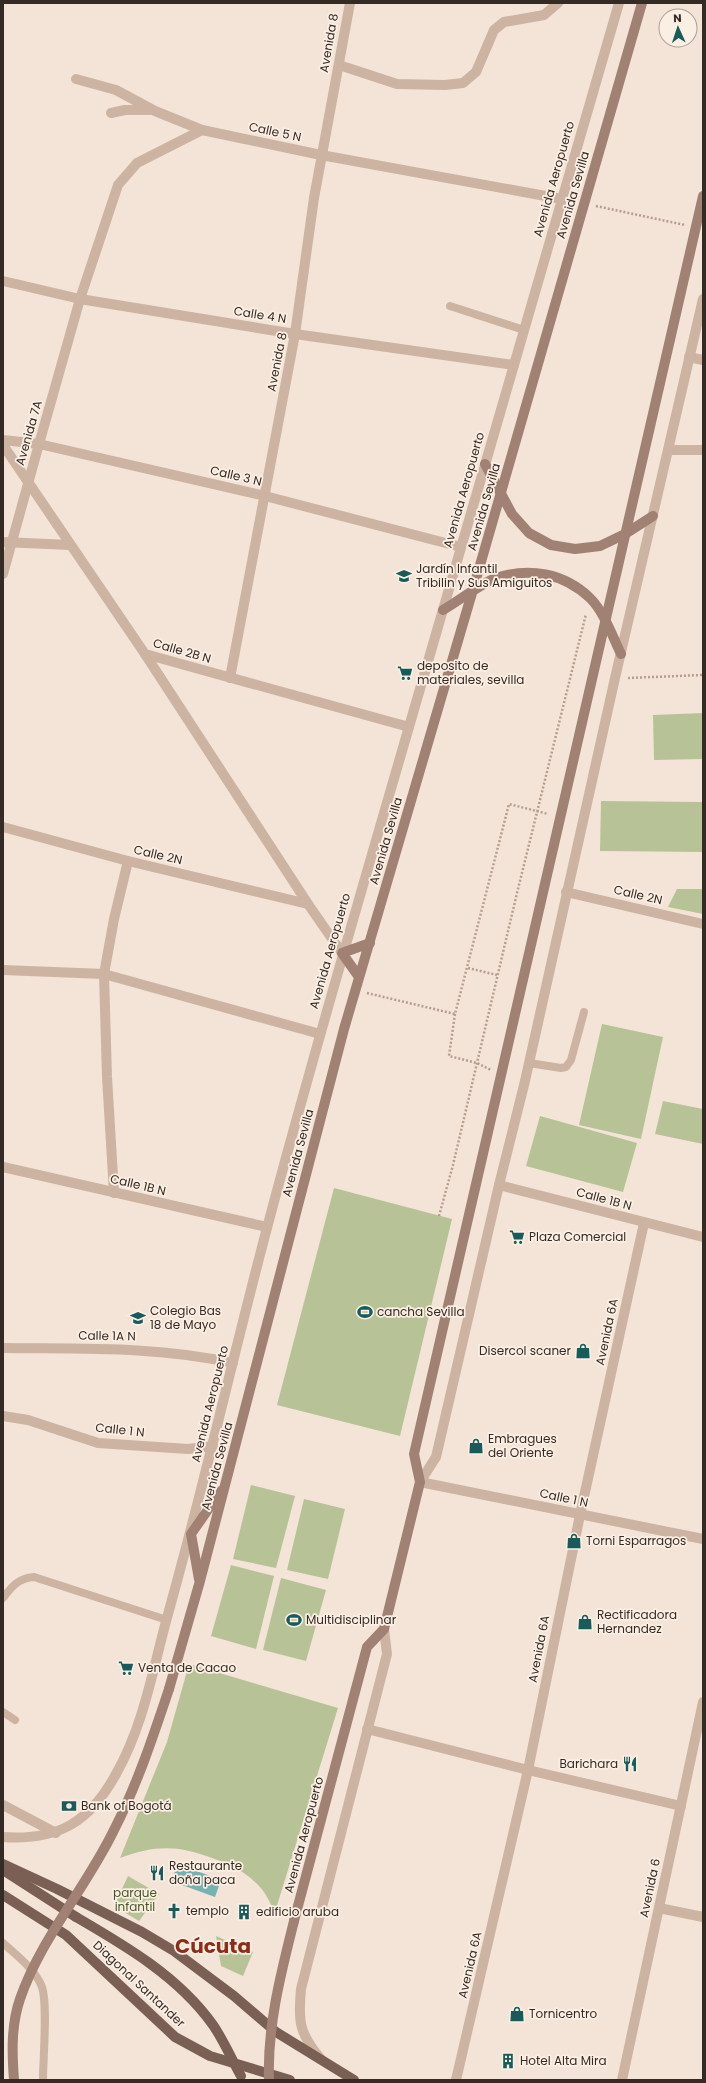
<svg xmlns="http://www.w3.org/2000/svg" width="706" height="2083" viewBox="0 0 706 2083" font-family="Poppins,sans-serif">
  <style>
    .green { fill: #b7c396 }
    .water { fill: #74b3b2 }
    .lines { fill: none; stroke-linecap: round; stroke-linejoin: round }
    .path { stroke: #b89d8c; stroke-width: 2.5; stroke-dasharray: 2 2; stroke-linecap: butt }
    .service { stroke: #ccb3a2; stroke-width: 8 }
    .minor { stroke: #ccb3a2; stroke-width: 10 }
    .tertiary { stroke: #ccb3a2; stroke-width: 10 }
    .secondary { stroke: #a08174; stroke-width: 10 }
    .primary { stroke: #7a5f55; stroke-width: 10 }
    .secondary-bridge { stroke: #a08174; stroke-width: 10 }
    .primary-bridge { stroke: #7a5f55; stroke-width: 10 }
    .labels { text-anchor: middle; stroke-width: 3.5; stroke-linejoin: round; paint-order: stroke }
    .street-label { font-size: 12px; fill: #362a25; stroke: #fbefe4 }
    .poi-label { font-size: 12px; fill: #362a25; stroke: #fbefe4; text-anchor: start }
    .park-label { font-size: 12px; fill: #485727; stroke: #fbefe4 }
    .town-label { font-size: 20px; font-weight: bold; fill: #8d2c17; stroke: #fbefe4 }
  </style>
  <rect width="100%" height="100%" fill="#f3e4d7"/>
  <g class="green">
    <polygon points="703,713 703,759 654,760 653,715"/>
    <polygon points="601,801 703,802 703,852 600,851"/>
    <polygon points="677,889 703,889 703,914 668,907"/>
    <polygon points="602,1024 663,1037 641,1139 579,1125"/>
    <polygon points="663,1101 703,1109 703,1144 655,1134"/>
    <polygon points="540,1116 637,1143 623,1192 526,1166"/>
    <polygon points="334,1188 452,1219 400,1436 277,1405"/>
    <polygon points="251,1485 295,1496 276,1568 233,1559"/>
    <polygon points="304,1499 345,1509 328,1579 287,1570"/>
    <polygon points="231,1565 274,1576 256,1649 211,1636"/>
    <polygon points="281,1578 326,1590 306,1661 263,1650"/>
    <path d="M189,1664L338,1708L275,1912C270,1903 266,1893 259,1886C246,1872 230,1864 212,1858C177,1845 155,1845 120,1858L167,1742Z"/>
    <polygon points="128,1876 159,1894 139,1921 114,1906"/>
    <polygon points="216,1936 253,1952 243,1976 221,1966"/>
  </g>
  <polygon class="water" points="178,1864 221,1880 215,1897 171,1881"/>
  <g class="lines">
    <g class="path">
      <polyline points="596,206 685,225"/>
      <polyline points="628,678 703,675"/>
      <polyline points="468,968 497,975"/>
      <polyline points="367,993 455,1014 509,804 548,814"/>
      <polyline points="455,1014 449,1056 477,1063 491,1070"/>
      <polyline points="439,1216 453,1165 517,893 586,614"/>
    </g>
    <g class="service">
      <polyline points="450,306 524,330"/>
      <polyline points="529,1063 561,1068 566,1067 571,1060 584,1012"/>
      <path d="M3,1598C12,1586 19,1578 34,1577L167,1620"/>
      <polyline points="3,1712 15,1720"/>
      <path d="M3,1943C16,1955 35,1969 42,1987C48,2006 43,2058 43,2080"/>
    </g>
    <g class="minor">
      <polyline points="339,65 397,84 445,85 463,83 476,72 494,30 504,22 544,15 558,3"/>
      <polyline points="76,79 116,90 155,111 202,130 321,155 562,199"/>
      <polyline points="111,113 125,110 151,110"/>
      <polyline points="3,281 80,299 118,185 137,163 202,130"/>
      <polyline points="689,357 703,360"/>
      <polyline points="668,450 703,450"/>
      <polyline points="3,542 70,545"/>
      <polyline points="3,574 39,444 265,496 461,547"/>
      <polyline points="145,654 308,904 342,953"/>
      <polyline points="230,678 295,334 314,198 350,3"/>
      <polyline points="3,827 128,861 308,904"/>
      <polyline points="566,892 703,924"/>
      <polyline points="3,970 104,974 320,1034"/>
      <polyline points="3,1167 267,1227"/>
      <polyline points="499,1185 703,1237"/>
      <polyline points="114,1193 107,1077 104,974 114,919 128,861"/>
      <path d="M3,1348C80,1349 157,1346 233,1363"/>
      <polyline points="3,1416 28,1420 98,1443 188,1449 213,1446"/>
      <polyline points="420,1482 703,1539"/>
      <polyline points="367,1729 528,1770 681,1806"/>
      <polyline points="3,1805 56,1833"/>
      <polyline points="659,1908 703,1917"/>
      <polyline points="456,2080 528,1770 580,1515 644,1223"/>
      <polyline points="622,2080 703,1702"/>
    </g>
    <g class="tertiary">
      <polyline points="3,440 39,444 80,299 295,334 514,365"/>
      <polyline points="3,445 145,654 409,727"/>
      <polyline points="420,1482 436,1457 499,1185 525,1081 615,678 703,299"/>
      <path d="M3,1837C58,1841 90,1822 116,1774C144,1725 153,1668 168,1614C204,1486 233,1356 267,1228C312,1058 362,889 411,720C481,481 549,242 619,3"/>
      <path d="M320,2058C299,2033 298,2021 301,1989L387,1654L384,1629"/>
    </g>
    <g class="secondary">
      <polyline points="485,464 512,514 529,533 551,545 575,549 600,546 625,534 653,516"/>
      <path d="M443,610C457,602 482,583 496,578C529,567 564,573 590,598C604,612 612,635 621,654"/>
      <polyline points="359,977 342,953 370,943"/>
      <polyline points="199,1579 191,1534 221,1491"/>
      <polyline points="169,1689 200,1581 344,1029 472,593 642,3"/>
      <polyline points="294,1921 367,1647 384,1629 420,1482 414,1454 703,196"/>
    </g>
    <g class="primary">
      <polyline points="3,1864 57,1889 142,1932 174,1951 234,1996 276,2032 354,2080"/>
      <polyline points="3,1870 76,1917"/>
      <polyline points="3,1895 66,1935 175,2037 210,2056 290,2080"/>
    </g>
    <g class="secondary-bridge">
      <path d="M14,2080C12,2053 11,2025 20,1999C41,1938 86,1888 114,1830C137,1785 153,1737 169,1689"/>
      <path d="M269,2080C267,2026 281,1973 294,1921"/>
    </g>
    <path class="primary-bridge" d="M76,1917C126,1946 179,1977 213,2025C224,2041 232,2060 241,2076"/>
  </g>
  <defs>
    <g id="school-bare" transform="scale(1.2)"><path d="M0-5L7-2L0 1L-7-2ZM-4 1L0 2.5L4 1V4Q0 6-4 4Z" fill="#175b5b" stroke="#fbefe4" stroke-width="2.5" paint-order="stroke"/></g>
    <g id="supermarket-bare" transform="scale(1.2)"><path d="M-6-5.5h2.5l.6 2H6L4.5 2H-2.5L-4.4-4H-6ZM-1.5 3.2a1.3 1.3 0 1 0 .1 0ZM3 3.2a1.3 1.3 0 1 0 .1 0Z" fill="#175b5b" stroke="#fbefe4" stroke-width="2.5" paint-order="stroke"/></g>
    <g id="stadium-bare" transform="scale(1.2)"><path d="M0-5a6.5 5 0 1 0 0 10a6.5 5 0 1 0 0-10ZM-3.5-1.8h7v3.6h-7Z" fill="#175b5b" stroke="#fbefe4" stroke-width="2.5" paint-order="stroke"/></g>
    <g id="shop-bare" transform="scale(1.2)"><path d="M-5-2.5h2.3a2.7 3.5 0 0 1 5.4 0H5L5.5 6h-11ZM-1.5-2.5h3a1.5 2.3 0 0 0-3 0Z" fill="#175b5b" stroke="#fbefe4" stroke-width="2.5" paint-order="stroke"/></g>
    <g id="restaurant-bare" transform="scale(1.2)"><path d="M-5-6h1v4h1v-4h1v4h1v-4h1v5L-1.5 .5V6h-2V.5L-5-1ZM5-6V6H3V1.5H1.5Q1.5-4 5-6Z" fill="#175b5b" stroke="#fbefe4" stroke-width="2.5" paint-order="stroke"/></g>
    <g id="bank-bare" transform="scale(1.2)"><path d="M-6-4H6V4H-6ZM0-2.3a2.3 2.3 0 1 0 0 4.6a2.3 2.3 0 1 0 0-4.6Z" fill="#175b5b" stroke="#fbefe4" stroke-width="2.5" paint-order="stroke"/></g>
    <g id="church-bare" transform="scale(1.2)"><path d="M-1.2-6h2.4v3.5h3.3v2.4h-3.3V6h-2.4V-.1h-3.3v-2.4h3.3Z" fill="#175b5b" stroke="#fbefe4" stroke-width="2.5" paint-order="stroke"/></g>
    <g id="building-bare" transform="scale(1.2)"><path d="M-4-6H4V6H1V3H-1V6H-4ZM-2.5-4.3h1.7v1.8h-1.7ZM.8-4.3h1.7v1.8H.8ZM-2.5-1h1.7V.8h-1.7ZM.8-1h1.7V.8H.8Z" fill="#175b5b" stroke="#fbefe4" stroke-width="2.5" paint-order="stroke"/></g>
  </defs>
  <g fill-rule="evenodd">
    <use href="#school-bare" x="404" y="576"/>
    <use href="#supermarket-bare" x="405" y="673"/>
    <use href="#supermarket-bare" x="517" y="1237"/>
    <use href="#stadium-bare" x="365" y="1312"/>
    <use href="#school-bare" x="138" y="1318"/>
    <use href="#shop-bare" x="583" y="1351"/>
    <use href="#shop-bare" x="476" y="1446"/>
    <use href="#shop-bare" x="574" y="1541"/>
    <use href="#stadium-bare" x="294" y="1620"/>
    <use href="#shop-bare" x="585" y="1622"/>
    <use href="#supermarket-bare" x="126" y="1668"/>
    <use href="#restaurant-bare" x="630" y="1764"/>
    <use href="#bank-bare" x="69" y="1806"/>
    <use href="#restaurant-bare" x="157" y="1873"/>
    <use href="#church-bare" x="174" y="1911"/>
    <use href="#building-bare" x="244" y="1912"/>
    <use href="#shop-bare" x="517" y="2014"/>
    <use href="#building-bare" x="508" y="2061"/>
  </g>
  <g class="labels">
    <g class="street-label">
      <text transform="translate(329 43) rotate(-80)" y="4">Avenida 8</text>
      <text transform="translate(275 132) rotate(12)" y="4">Calle 5 N</text>
      <text transform="translate(554 179) rotate(-74)" y="4">Avenida Aeropuerto</text>
      <text transform="translate(573 195) rotate(-74)" y="4">Avenida Sevilla</text>
      <text transform="translate(260 315) rotate(9)" y="4">Calle 4 N</text>
      <text transform="translate(277 362) rotate(-79)" y="4">Avenida 8</text>
      <text transform="translate(29 433) rotate(-74)" y="4">Avenida 7A</text>
      <text transform="translate(236 476) rotate(13)" y="4">Calle 3 N</text>
      <text transform="translate(464 490) rotate(-74)" y="4">Avenida Aeropuerto</text>
      <text transform="translate(484 507) rotate(-74)" y="4">Avenida Sevilla</text>
      <text transform="translate(182 651) rotate(16)" y="4">Calle 2B N</text>
      <text transform="translate(386 841) rotate(-74)" y="4">Avenida Sevilla</text>
      <text transform="translate(158 855) rotate(13)" y="4">Calle 2N</text>
      <text transform="translate(638 895) rotate(13)" y="4">Calle 2N</text>
      <text transform="translate(330 951) rotate(-74)" y="4">Avenida Aeropuerto</text>
      <text transform="translate(298 1153) rotate(-75)" y="4">Avenida Sevilla</text>
      <text transform="translate(138 1185) rotate(13)" y="4">Calle 1B N</text>
      <text transform="translate(604 1199) rotate(15)" y="4">Calle 1B N</text>
      <text transform="translate(607 1332) rotate(-78)" y="4">Avenida 6A</text>
      <text transform="translate(107 1336) rotate(1)" y="4">Calle 1A N</text>
      <text transform="translate(210 1404) rotate(-76)" y="4">Avenida Aeropuerto</text>
      <text transform="translate(120 1430) rotate(6)" y="4">Calle 1 N</text>
      <text transform="translate(217 1466) rotate(-75)" y="4">Avenida Sevilla</text>
      <text transform="translate(564 1498) rotate(12)" y="4">Calle 1 N</text>
      <text transform="translate(539 1649) rotate(-79)" y="4">Avenida 6A</text>
      <text transform="translate(304 1835) rotate(-75)" y="4">Avenida Aeropuerto</text>
      <text transform="translate(650 1888) rotate(-78)" y="4">Avenida 6</text>
      <text transform="translate(470 1965) rotate(-77)" y="4">Avenida 6A</text>
      <text transform="translate(139 1984) rotate(43)" y="4">Diagonal Santander</text>
    </g>
    <g class="poi-label">
      <text x="416" y="573">Jardín Infantil<tspan x="416" dy="14">Tribilin y Sus Amiguitos</tspan></text>
      <text x="417" y="670">deposito de<tspan x="417" dy="14">materiales, sevilla</tspan></text>
      <text x="529" y="1241">Plaza Comercial</text>
      <text x="150" y="1315">Colegio Bas<tspan x="150" dy="14">18 de Mayo</tspan></text>
      <text x="377" y="1316">cancha Sevilla</text>
      <text x="571" y="1355" text-anchor="end">Disercol scaner</text>
      <text x="488" y="1443">Embragues<tspan x="488" dy="14">del Oriente</tspan></text>
      <text x="586" y="1545">Torni Esparragos</text>
      <text x="597" y="1619">Rectificadora<tspan x="597" dy="14">Hernandez</tspan></text>
      <text x="306" y="1624">Multidisciplinar</text>
      <text x="138" y="1672">Venta de Cacao</text>
      <text x="618" y="1768" text-anchor="end">Barichara</text>
      <text x="81" y="1810">Bank of Bogotá</text>
      <text x="169" y="1870">Restaurante<tspan x="169" dy="14">doña paca</tspan></text>
      <text x="186" y="1915">templo</text>
      <text x="256" y="1916">edificio aruba</text>
      <text x="529" y="2018">Tornicentro</text>
      <text x="520" y="2065">Hotel Alta Mira</text>
    </g>
    <g class="park-label">
      <text x="135" y="1897">parque<tspan x="135" dy="14">infantil</tspan></text>
    </g>
    <g class="town-label">
      <text x="213" y="1953">Cúcuta</text>
    </g>
  </g>
  <rect width="706" height="2083" fill="none" stroke="#362a25" stroke-width="8"/>
  <g transform="translate(678 28) rotate(357)"><circle r="19" fill="#fbefe4" stroke="#aca098"/>
  <path d="M0-3L7 15L0 10L-7 15Z" fill="#175b5b"/>
  <text y="-6" font-size="11" font-weight="bold" text-anchor="middle" fill="#362a25">N</text>
  </g>
</svg>
